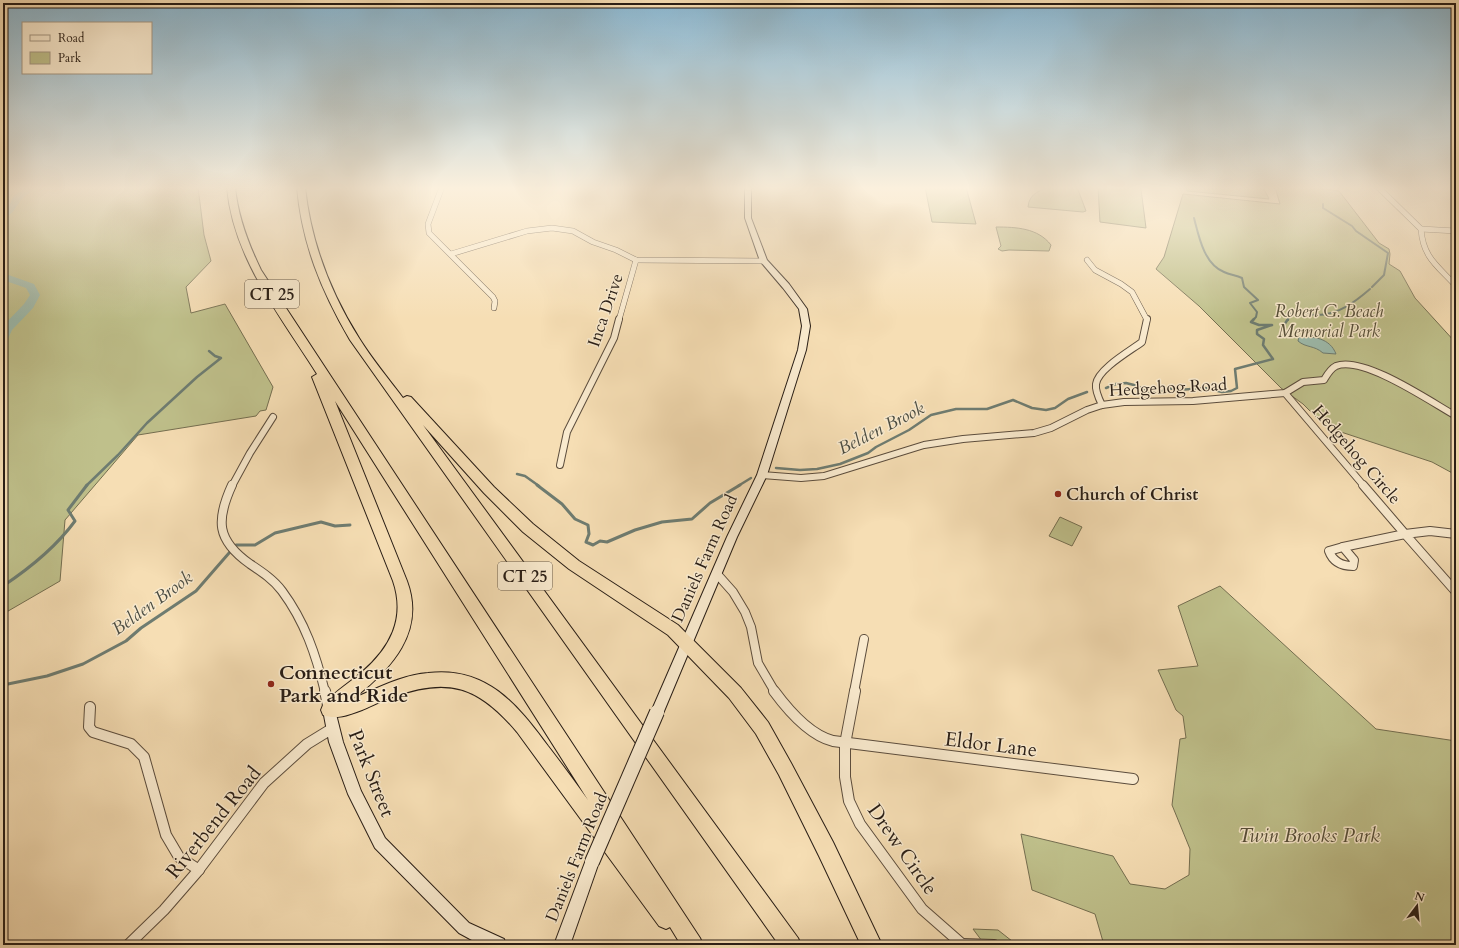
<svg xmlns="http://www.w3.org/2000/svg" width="1459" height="948" viewBox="0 0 1459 948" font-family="Cardo,serif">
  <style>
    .green { fill: #bfc08b; stroke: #746e50 }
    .water { fill: #9dbcae; stroke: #6e7c71 }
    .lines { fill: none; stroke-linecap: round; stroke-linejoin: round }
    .stream-far2 { stroke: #6e7c71; stroke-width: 2 }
    .stream-far1 { stroke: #6e7c71; stroke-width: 2.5 }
    .stream { stroke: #6e7c71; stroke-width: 3 }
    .river { fill: #9dbcae; fill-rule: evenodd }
    .street-far3-casing { stroke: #5c4d3d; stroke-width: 6 }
    .street-far2-casing { stroke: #5c4d3d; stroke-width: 8 }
    .street-far1-casing { stroke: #5c4d3d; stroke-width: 10 }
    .street-casing { stroke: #5c4d3d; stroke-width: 12 }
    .secondary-casing { stroke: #281d15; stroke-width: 2 }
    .highway-casing { stroke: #281d15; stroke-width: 2 }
    .street-far3 { stroke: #f9eace; stroke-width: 5 }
    .street-far2 { stroke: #f9eace; stroke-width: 6 }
    .street-far1 { stroke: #f9eace; stroke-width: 8 }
    .street { stroke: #f9eace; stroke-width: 10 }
    .secondary { fill: #f9eace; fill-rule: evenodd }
    .highway { fill: #f6deb4; fill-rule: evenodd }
    .secondary-bridge-casing { stroke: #281d15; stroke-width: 16; stroke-linecap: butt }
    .secondary-bridge { stroke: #f9eace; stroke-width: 14 }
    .poi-dot { fill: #8f2418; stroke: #f9eace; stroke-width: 1.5 }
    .labels { text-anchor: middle; stroke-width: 3; stroke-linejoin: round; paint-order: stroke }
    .shield { fill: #f9eace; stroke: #675a4c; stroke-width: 1 }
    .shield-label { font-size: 16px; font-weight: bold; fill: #281d15 }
    .street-label { font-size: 17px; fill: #281d15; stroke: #f9eace }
    .park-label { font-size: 17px; font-style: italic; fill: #554e38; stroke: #f9eace }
    .poi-label { font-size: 17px; font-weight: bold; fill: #281d15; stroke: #f9eace; text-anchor: start }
    .water-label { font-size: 18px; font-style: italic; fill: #4b4d43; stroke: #f9eace }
    .near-poi-label { font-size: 20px; font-weight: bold; fill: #281d15; stroke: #f9eace; text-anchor: start }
    .near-street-label { font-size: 20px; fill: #281d15; stroke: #f9eace }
    .near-park-label { font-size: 20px; font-style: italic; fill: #554e38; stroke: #f9eace }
  </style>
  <rect width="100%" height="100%" fill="#f6deb4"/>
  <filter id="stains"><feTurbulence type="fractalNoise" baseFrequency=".005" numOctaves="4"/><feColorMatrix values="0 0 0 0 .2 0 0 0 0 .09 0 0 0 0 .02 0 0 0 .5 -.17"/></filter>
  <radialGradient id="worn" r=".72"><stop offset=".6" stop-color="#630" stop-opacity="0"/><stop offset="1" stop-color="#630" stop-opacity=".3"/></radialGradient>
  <g class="green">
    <polygon points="3,187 198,187 204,235 211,261 186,287 191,313 225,304 273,387 266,410 260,411 256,416 138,435 65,520 60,581 3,614"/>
    <polygon points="925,187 966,187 976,224 932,222"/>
    <path d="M1054,187H1077L1086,211L1083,212L1028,207C1029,193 1041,189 1054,187Z"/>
    <polygon points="1098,187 1124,187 1141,189 1146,228 1100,222"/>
    <polygon points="1186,187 1263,187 1269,199 1187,191"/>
    <polygon points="1275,187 1310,187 1339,191 1379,243 1389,249 1390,254 1389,264 1400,271 1415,298 1456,343 1456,475 1432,462 1341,432 1330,424 1320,421 1303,404 1281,388 1199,306 1156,269 1164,257 1183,194 1280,204"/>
    <path d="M996,227C1016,227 1038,228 1051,245L1049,251L1009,250L1002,251L998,249L1001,246Z"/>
    <polygon points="1060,517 1082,527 1072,546 1049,536"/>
    <polygon points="1220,586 1376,729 1456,741 1456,945 1104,945 1095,914 1032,890 1021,834 1113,856 1130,884 1165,889 1189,875 1190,849 1172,805 1180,739 1186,738 1183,716 1176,710 1158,670 1198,666 1178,606"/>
    <polygon points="973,929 998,930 1017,945 985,945"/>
  </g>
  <path class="water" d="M1299,337C1313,336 1330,338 1336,354L1323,353C1314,345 1306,348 1298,341Z"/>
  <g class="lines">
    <g class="stream-far2">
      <polyline points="1323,204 1323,208 1352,226 1356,231 1388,253 1384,275 1372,287"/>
      <path d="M1194,218C1199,237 1204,264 1224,272C1230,275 1236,275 1242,278L1244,287L1258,300L1250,303L1257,312L1256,317L1253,320"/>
      <path d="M1288,320L1289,314C1300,310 1306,315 1317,315C1338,315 1355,302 1370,289"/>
    </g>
    <g class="stream-far1">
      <polyline points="1284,325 1288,319"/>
      <polyline points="1106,388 1116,384 1126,383 1138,386 1148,393 1160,392 1168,388 1178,390 1205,388 1222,392 1231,391 1237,388 1235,369 1273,359 1263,345 1264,339 1257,334 1257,330 1272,325 1259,325 1251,322 1254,319"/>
      <polyline points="776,468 800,470 817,469 840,464 868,453 876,447 909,430 931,415 956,409 987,409 1013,400 1032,408 1046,410 1055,408 1068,399 1087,392"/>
      <polyline points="517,474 525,476 539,486"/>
      <polyline points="86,486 118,455 147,423 197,377 221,358 215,356 209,351"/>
      <polyline points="738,486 751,478"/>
    </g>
    <g class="stream">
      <polyline points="537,485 562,504 575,519 588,525 589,534 586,542 593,545 600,541 607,542 635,530 662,522 692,519 710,503 740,485"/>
      <path d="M3,586C30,568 56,547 75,521L68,510L87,485"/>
      <polyline points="3,685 47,676 83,664 126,641 141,628 196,591 236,545 255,545 275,533 321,522 335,526 350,525"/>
    </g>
    <g class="river">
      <path d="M26,187H36C31,192 25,195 21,200C16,207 12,216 3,218V210L9,205L14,196Z"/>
      <polygon points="3,273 34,284 40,295 33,308 12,330 7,341 3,343 3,326 24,304 30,295 26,288 3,280"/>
    </g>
    <g class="street-far3-casing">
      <g id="street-far3">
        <polyline points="442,187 428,224 429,233 493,297 495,301 494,308"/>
        <path d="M1378,187L1421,229C1423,258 1438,266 1456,286"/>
        <polyline points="1421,229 1456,231"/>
        <polyline points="451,254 527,231 552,228 573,231 593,242 616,250 636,260 764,261"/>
        <polyline points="1087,260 1095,270 1121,284 1132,292 1147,320"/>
        <polyline points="619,320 636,260"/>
      </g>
    </g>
    <g class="street-far2-casing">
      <g id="street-far2">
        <polyline points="1285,393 1364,486"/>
        <path d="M1102,405C1099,399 1095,391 1096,384C1098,369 1130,351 1142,342L1147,319"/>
        <polyline points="560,465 567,432 614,338 619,319"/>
        <path d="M762,475L801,478L824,476L924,445L963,439L1034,433L1051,428L1087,410L1102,405L1124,402L1193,401L1285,393L1303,382L1324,380C1327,375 1330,369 1336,366C1363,355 1431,402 1456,416"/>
        <polyline points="232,486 250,453 273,417"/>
      </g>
    </g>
    <g class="street-far1-casing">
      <g id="street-far1">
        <path d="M232,485C216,520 216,540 250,564C262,572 274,580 282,591C305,622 316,655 325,692"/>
        <polyline points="1456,534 1430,531 1405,534 1456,592"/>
        <path d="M1343,547L1354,560L1353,566C1342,566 1333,562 1329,551Z"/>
        <polyline points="1343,547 1405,534 1363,485"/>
        <polyline points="717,574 733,592 745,612 751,627 758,663 775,692"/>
        <polyline points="854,692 864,639"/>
      </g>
    </g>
    <g class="street-casing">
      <g id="street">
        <polyline points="325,691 329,710"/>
        <path d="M774,691C788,710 809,735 833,741L1133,779"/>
        <polyline points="855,691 845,744 845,777 849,801 860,824 922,909 963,945"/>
        <polyline points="90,707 89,727 93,732 131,744 144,757 166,835 179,857 199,870"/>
        <polyline points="963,944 994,945"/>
        <polyline points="128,945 164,910 197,872 264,783 307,744 333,728"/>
      </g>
    </g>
    <g class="secondary-casing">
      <g id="secondary">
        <polygon points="745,187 751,187 751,218 767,260 789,284 807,309 810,326 806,350 767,475 737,537 662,716 657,718 652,716 651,712 727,537 757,475 798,350 802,326 799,309 783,288 760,261 745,218"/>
        <polygon points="329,704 334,706 343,742 361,791 385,838 469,923 504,939 506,945 481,945 459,933 375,848 348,794 329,742 323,710 324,706"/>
        <polygon points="592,855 597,857 599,862 570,945 554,945 587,857"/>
      </g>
    </g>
    <g class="highway-casing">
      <g id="highway">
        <path d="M227,187H235C238,217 248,243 261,270L700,938L703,945H681L670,927L666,929L659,926L517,732C479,687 449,676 393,697C382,700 372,706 362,710C349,715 336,720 323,715L321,710L323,705C334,692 348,684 361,673C390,648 406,619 393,581L312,377L317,374C280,315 233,258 227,187ZM335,401L588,800C575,782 562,764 548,746C517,704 486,666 428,673C402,675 378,688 354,698C391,669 426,632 407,581Z"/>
        <path d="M297,187H305C311,242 330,292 359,338C372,359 388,378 403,398L407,396L411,397L494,487L533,524L579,561L678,625L741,688L768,722L791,763L833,842L882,945H861L819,856L779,775L756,734L729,698L668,635L569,569L523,532L484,493L423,425L798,938L801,945H779L350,340C321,290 302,244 297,187Z"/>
      </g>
    </g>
    <use href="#street-far3" class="street-far3"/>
    <use href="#street-far2" class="street-far2"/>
    <use href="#street-far1" class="street-far1"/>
    <use href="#street" class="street"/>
    <use href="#secondary" class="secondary"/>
    <use href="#highway" class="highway"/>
    <g class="secondary-bridge-casing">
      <polyline id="secondary-bridge" points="592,862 657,712"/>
    </g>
    <use href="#secondary-bridge" class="secondary-bridge"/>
  </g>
  <linearGradient id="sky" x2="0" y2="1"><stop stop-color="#8ab7d1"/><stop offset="0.59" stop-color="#fbf0dd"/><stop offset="1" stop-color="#fbf0dd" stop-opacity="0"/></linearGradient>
  <rect width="1459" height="319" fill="url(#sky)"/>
  <g class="poi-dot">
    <circle cx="1058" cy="494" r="4"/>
    <circle cx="271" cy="684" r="4"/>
  </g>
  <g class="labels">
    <g class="shield">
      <rect x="245" y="280" width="54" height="28" rx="3"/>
      <rect x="498" y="562" width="54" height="28" rx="3"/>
    </g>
    <g class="shield-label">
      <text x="272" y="300">CT 25</text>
      <text x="525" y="582">CT 25</text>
    </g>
    <g class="street-label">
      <text transform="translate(605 310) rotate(-71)" y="6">Inca Drive</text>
      <text transform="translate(1168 387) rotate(-3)" y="6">Hedgehog Road</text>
      <text transform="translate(1357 454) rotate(49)" y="6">Hedgehog Circle</text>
      <text transform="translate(704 558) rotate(-66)" y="6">Daniels Farm Road</text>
      <text transform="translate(576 857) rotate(-68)" y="6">Daniels Farm Road</text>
    </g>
    <g class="park-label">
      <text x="1329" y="317">Robert G. Beach<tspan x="1329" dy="20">Memorial Park</tspan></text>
    </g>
    <g class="poi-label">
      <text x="1066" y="500">Church of Christ</text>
    </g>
    <g class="water-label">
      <text transform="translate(881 428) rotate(-27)" y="6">Belden Brook</text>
      <text transform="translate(152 603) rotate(-36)" y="6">Belden Brook</text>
    </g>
    <g class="near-poi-label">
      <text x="279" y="679">Connecticut<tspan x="279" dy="23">Park and Ride</tspan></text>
    </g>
    <g class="near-street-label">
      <text transform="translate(991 744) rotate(7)" y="7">Eldor Lane</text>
      <text transform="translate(372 773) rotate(68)" y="7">Park Street</text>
      <text transform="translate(213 822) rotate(-51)" y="7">Riverbend Road</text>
      <text transform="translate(903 849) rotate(55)" y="7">Drew Circle</text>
    </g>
    <g class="near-park-label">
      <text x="1309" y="842">Twin Brooks Park</text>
    </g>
  </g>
  <rect width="1459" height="948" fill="none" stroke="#f6deb4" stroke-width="16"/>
  <rect x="4" y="4" width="1451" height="940" fill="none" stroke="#281d15" stroke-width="2"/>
  <rect x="8" y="8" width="1443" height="932" fill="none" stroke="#281d15"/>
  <rect x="22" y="22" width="130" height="52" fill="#f9eace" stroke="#a59884"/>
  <rect x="30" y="35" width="20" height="6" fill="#f9eace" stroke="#a59884"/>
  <text x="58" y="42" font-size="12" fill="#281d15">Road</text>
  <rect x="30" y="52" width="20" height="12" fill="#bfc08b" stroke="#a59884"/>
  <text x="58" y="62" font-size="12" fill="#281d15">Park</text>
  <g transform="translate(1417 906) rotate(16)" stroke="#f9eace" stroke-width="3" paint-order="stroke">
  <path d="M0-3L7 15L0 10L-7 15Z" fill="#281d15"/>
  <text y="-6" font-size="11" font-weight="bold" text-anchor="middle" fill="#281d15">N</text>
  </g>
  <rect width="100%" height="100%" filter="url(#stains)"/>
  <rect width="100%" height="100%" fill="url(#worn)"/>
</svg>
